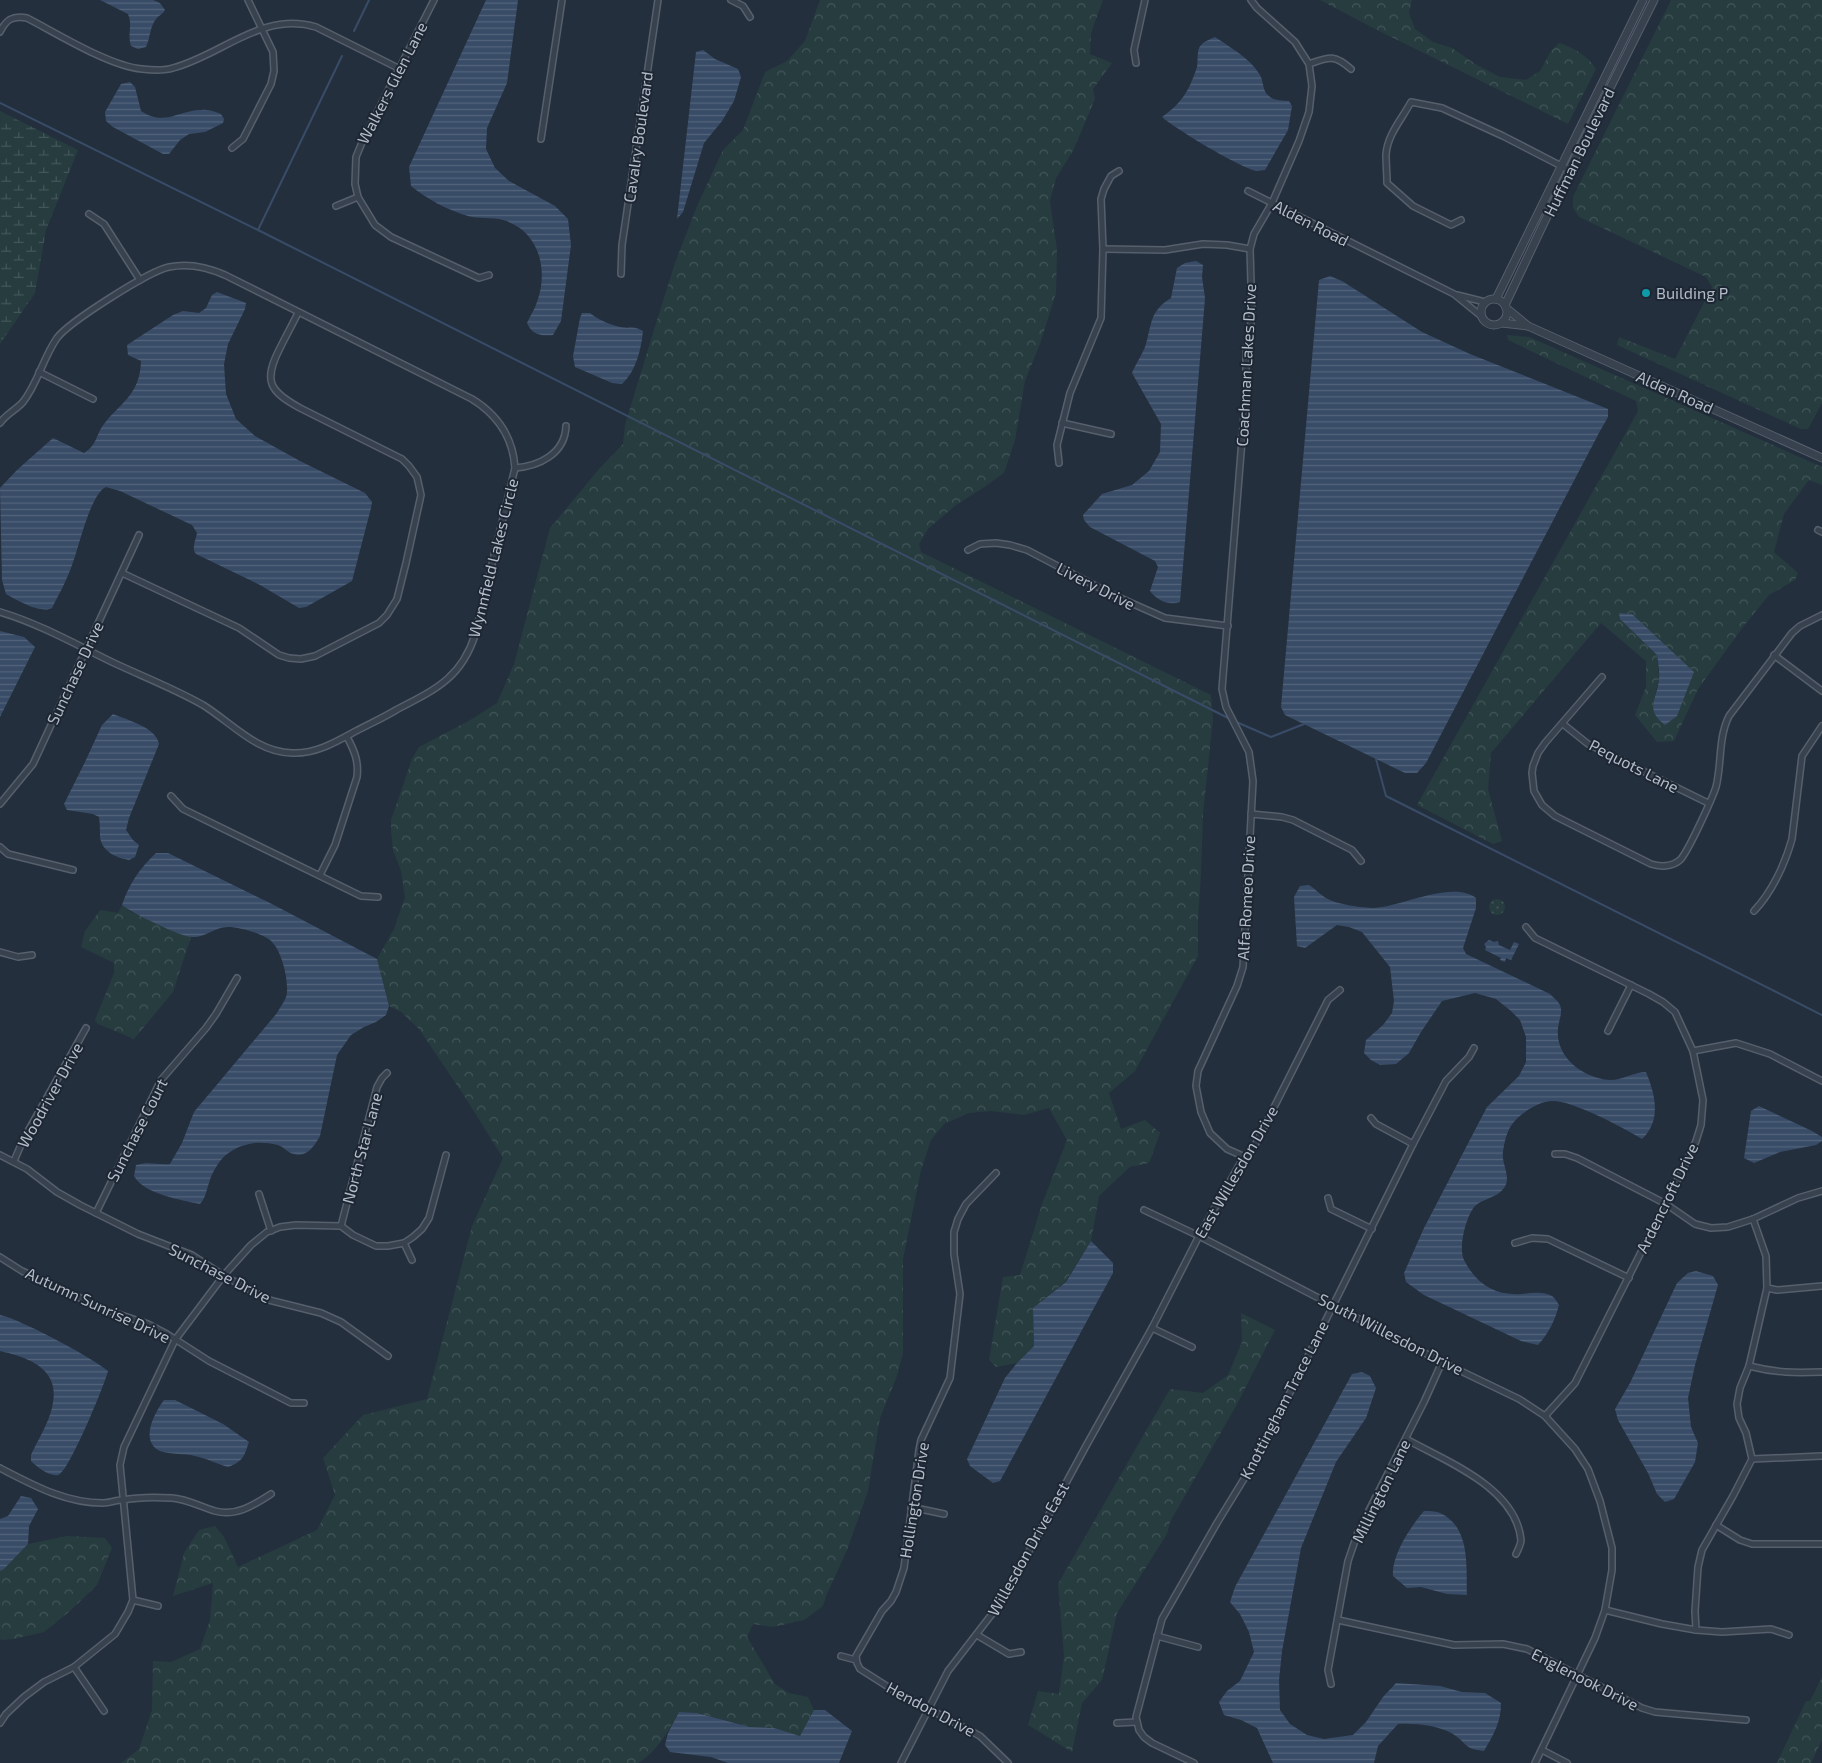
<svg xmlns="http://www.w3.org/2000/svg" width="1822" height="1763" viewBox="0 0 1822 1763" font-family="'Exo 2',sans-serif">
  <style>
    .forest { fill: url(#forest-crowns); fill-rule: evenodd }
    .wetland { fill: url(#wetland-marsh) }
    .park { fill: url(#park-dots) }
    .water { fill: url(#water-rules) }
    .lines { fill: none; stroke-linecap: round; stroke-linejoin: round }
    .stream { stroke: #394c67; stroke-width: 2 }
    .minor-casing { stroke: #565f6c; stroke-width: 8 }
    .tertiary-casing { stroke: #565f6c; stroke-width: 9 }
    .minor { stroke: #38414e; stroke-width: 5 }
    .tertiary { stroke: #38414e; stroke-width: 7 }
    .culture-dot { fill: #0f9aa8; stroke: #1d2633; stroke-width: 2 }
    .labels { text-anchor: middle; stroke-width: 4; stroke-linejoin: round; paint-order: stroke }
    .street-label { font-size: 16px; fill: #b4bcc9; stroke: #1d2633 }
    .poi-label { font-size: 16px; fill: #b4bcc9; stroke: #1d2633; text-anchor: start }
  </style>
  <defs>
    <pattern id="forest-crowns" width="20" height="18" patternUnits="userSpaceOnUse" patternTransform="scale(1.25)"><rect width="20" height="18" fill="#263c3f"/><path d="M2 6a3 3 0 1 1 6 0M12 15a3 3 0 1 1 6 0" fill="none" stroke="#435659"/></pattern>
    <pattern id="wetland-marsh" width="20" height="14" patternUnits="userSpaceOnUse" patternTransform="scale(1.25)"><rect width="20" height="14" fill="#263c3f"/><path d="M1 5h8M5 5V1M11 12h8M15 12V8" fill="none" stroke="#435659"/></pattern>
    <pattern id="park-dots" width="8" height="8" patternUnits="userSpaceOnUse" patternTransform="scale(1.25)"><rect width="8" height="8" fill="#263c3f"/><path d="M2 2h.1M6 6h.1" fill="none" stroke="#435659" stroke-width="1.8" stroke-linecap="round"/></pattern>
    <pattern id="water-rules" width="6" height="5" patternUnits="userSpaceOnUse" patternTransform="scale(1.25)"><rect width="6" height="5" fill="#394c67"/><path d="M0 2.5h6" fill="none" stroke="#53647b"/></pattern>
  </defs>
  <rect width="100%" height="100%" fill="#242f3e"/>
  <g class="forest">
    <path d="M820,0H1103L1091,33L1090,54L1112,63L1093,89L1095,99L1073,151L1056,178L1050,201L1057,250L1056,293L1040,344L1025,381L1015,440L1004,473L983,488L956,505L928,529L919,544L921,552L1211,695L1213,719L1203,814L1201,874L1198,919V956L1135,1071L1109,1093L1121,1129L1145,1120L1160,1133L1149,1163L1130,1167L1099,1196L1091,1241L1065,1282L1033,1308L1034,1346L1017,1363L996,1367L989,1360L1003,1277L1020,1275L1042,1204L1067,1140L1049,1108L1024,1115L991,1111L969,1113L944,1124L931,1140L921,1170L903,1259V1353L897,1376L880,1418L868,1491L847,1550L827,1594L823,1606L804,1620L773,1627L753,1624L747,1637L775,1684L789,1693L808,1697L814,1710L800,1736L774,1728L751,1727L698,1713L679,1712C668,1731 658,1751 638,1763H121L139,1749L152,1710L153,1661L171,1662L200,1649L210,1620L213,1583L173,1596L184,1553L199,1530L215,1526L224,1537L238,1567L317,1530L335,1495L323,1458L363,1415L427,1399L472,1226L503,1158L463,1094L419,1029L401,1012L389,1006L377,959L394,929L405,897L401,871L393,850L391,830V820L412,759L419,747L472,719L497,703L514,664L550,528L599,469L623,444L625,425L653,333L675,263L697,206L723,150L743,130L765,72L787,61L805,41Z"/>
    <path d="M1320,0H1412L1409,13L1415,29L1433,42L1452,48L1477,65L1500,77L1526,80L1540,71L1551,51L1559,43C1573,47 1588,56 1596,69L1568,124L1377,30Z"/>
    <polygon points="1671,0 1822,0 1822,403 1808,429 1801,429 1617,345 1619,337 1675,359 1712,287 1706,277 1579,217 1573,208 1573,197"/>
    <path d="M1507,335L1529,337L1822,467V485L1809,480L1784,514L1774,552L1798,573L1795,580L1769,595L1743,627L1698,689L1674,741L1657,742L1635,715L1646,687V661L1601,623L1491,753L1488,789L1502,841L1493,844L1417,805L1638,411L1636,401L1508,340ZM1620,619L1694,672L1653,704L1659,678L1657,655Z"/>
    <polygon points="122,905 131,912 191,937 173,992 134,1039 98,1024 95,1020 114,973 114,963 81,947 85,931 100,910 118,913"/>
    <polygon points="1241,1313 1275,1330 1236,1406 1170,1522 1167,1534 1117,1613 1102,1680 1082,1703 1072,1752 1028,1725 1038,1691 1059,1694 1064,1656 1058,1584 1170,1389 1203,1393 1228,1375 1242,1342"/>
    <polygon points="67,1536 105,1538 112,1548 97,1585 70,1611 44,1632 14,1639 1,1640 0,1638 0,1571 4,1569 28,1544"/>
    <polygon points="1822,1677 1822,1740 1811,1763 1777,1763 1806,1701 1810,1701"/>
  </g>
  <polygon class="wetland" points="0,111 78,150 46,230 35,293 0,344"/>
  <circle class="park" cx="1497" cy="907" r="8"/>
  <g class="water">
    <path d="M100,0H153L160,3L165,10C162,15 159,15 156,19C150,26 150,39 146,47L138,49L131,46C127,33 133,26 128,14Z"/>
    <path d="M486,0H518L507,83L487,128L486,149L495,168L509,181L555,206L568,219L571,245L561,321L553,335C541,336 532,335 527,323C530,316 535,309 537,302C549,270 539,230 503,220C492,217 479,219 468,216C447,210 427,199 411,186L409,167Z"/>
    <path d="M1215,37C1231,48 1250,58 1260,75C1264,82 1262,91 1269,96C1274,101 1282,100 1289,101L1292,106L1288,130L1265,170C1262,170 1259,171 1257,171C1242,169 1174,128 1162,117C1182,103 1189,91 1197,67C1198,61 1197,53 1199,48C1203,41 1209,40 1215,37Z"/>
    <polygon points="703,50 715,59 738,69 741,77 734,101 722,121 704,143 683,212 677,219 696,52"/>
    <path d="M130,82L135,87L141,111C165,127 178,110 202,110C209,109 215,112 221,114L224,119L223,123L205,132L189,134L180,140L169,154H163L113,127L106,121L105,112L121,84Z"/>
    <path d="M1196,261L1203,265L1202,277L1205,298L1180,602C1168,606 1157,600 1150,591L1158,567L1155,561L1090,527L1084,520L1083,515L1102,494L1132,485L1149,471L1160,452L1161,424L1132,373C1136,363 1143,354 1146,344C1152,323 1150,311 1171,298L1177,268L1185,263Z"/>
    <polygon points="1330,276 1342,281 1422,332 1470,354 1608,409 1608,417 1600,431 1426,763 1417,773 1405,773 1285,715 1281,707 1319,280"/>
    <path d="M217,292L246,303L245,309L228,344L224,364L226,394L236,419L255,436L300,461L365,493L372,502L371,508L352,581L306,607L299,608L260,585L196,554C191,548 196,540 197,533L192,525L120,491L106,487C90,494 79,548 72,565C67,580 59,594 52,608C41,614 16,600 6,594L2,580L0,488L17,470L53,438L84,453C98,444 95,436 104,424C121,402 140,395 141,361L128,355L127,345L173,315L183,311L199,313L206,308L212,295Z"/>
    <path d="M582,313H590C597,319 610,325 620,327C631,329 632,325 643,331C641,350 636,371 622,384L612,383L575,367L573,356L580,318Z"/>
    <path d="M1619,613L1632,614L1694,672L1677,716L1665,725C1644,709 1657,700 1659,679C1660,672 1658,663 1657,655L1620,619Z"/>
    <polygon points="0,631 24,637 35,647 0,717"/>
    <path d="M113,714C127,720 156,727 159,744L129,818L126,830L133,840L139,845L135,857L129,860C117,858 102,852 100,837C100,830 100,824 99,817L93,814L67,810L64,804L85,762L102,725Z"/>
    <path d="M156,853H168L270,903L377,959L389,1006L386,1015L376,1022L364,1027L351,1035L337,1055L320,1136C315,1145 307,1158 294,1154C288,1153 284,1147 278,1145C260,1141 245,1142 230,1152C220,1158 212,1172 209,1183C206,1191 206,1197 200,1204C181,1200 144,1194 134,1176L136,1165C149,1161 157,1165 170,1164L182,1143L194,1112L277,1013C280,1007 287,999 287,992C288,978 282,952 272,942C265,934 239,927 229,927C216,926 205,938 192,937C181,937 132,913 122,905C129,884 140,868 156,853Z"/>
    <path d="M1309,885C1316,889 1321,896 1328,899C1336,904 1363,908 1374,908C1402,907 1451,880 1476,898V908L1463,948L1466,954L1550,994C1553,997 1558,1001 1560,1005C1563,1013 1559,1019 1558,1028C1555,1057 1582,1077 1609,1080C1621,1081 1634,1072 1646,1072C1655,1094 1662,1120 1642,1139C1624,1128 1572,1100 1552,1101C1539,1101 1521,1113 1513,1123C1507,1130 1504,1143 1503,1152C1501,1164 1512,1177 1504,1188C1497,1198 1484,1198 1475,1206C1466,1216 1458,1248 1464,1260C1476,1284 1495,1296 1522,1294C1532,1293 1543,1291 1552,1296C1555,1298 1557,1302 1559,1305C1555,1320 1549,1333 1538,1345L1521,1341L1424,1295L1406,1282L1404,1273L1424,1228L1487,1107L1519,1076L1526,1062V1037L1520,1020L1511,1011L1496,999L1475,993L1442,1001L1421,1032L1409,1053L1396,1064L1380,1065L1371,1060L1364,1053L1366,1040L1383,1025L1392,1013L1394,1001L1390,967L1362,932L1349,927L1337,925L1305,948L1297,946L1294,897L1300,886Z"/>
    <polygon points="1489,940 1494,942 1498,941 1499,945 1510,950 1514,942 1519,944 1511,960 1506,958 1505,962 1500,960 1501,958 1485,950 1486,947 1484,944"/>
    <polygon points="1759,1106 1812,1131 1822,1137 1822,1141 1816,1145 1780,1152 1754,1163 1744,1158 1751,1111"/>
    <polygon points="1091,1241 1113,1263 1113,1273 1000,1481 993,1483 970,1466 967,1459 1005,1378 1017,1363 1034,1346 1033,1308 1066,1282"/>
    <polygon points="1696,1271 1713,1276 1718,1285 1695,1365 1688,1398 1691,1427 1698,1443 1695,1462 1674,1499 1665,1502 1657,1494 1648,1473 1618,1420 1615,1409 1630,1383 1677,1283 1688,1273"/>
    <path d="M0,1315C18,1318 93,1358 108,1371C105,1384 68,1474 58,1475C50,1477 37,1467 31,1461V1455C38,1440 48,1424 52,1408C62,1370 31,1358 0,1351Z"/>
    <path d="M1362,1372L1370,1376L1376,1388L1366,1418L1336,1462L1301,1548L1282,1651L1279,1680L1280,1710L1290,1724L1307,1735L1324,1739L1353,1735L1366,1722L1383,1697L1396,1683L1440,1686L1462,1692L1485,1693L1501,1703C1501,1722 1494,1734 1484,1751C1464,1749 1468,1744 1453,1734C1438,1725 1415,1723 1398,1724L1378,1746L1374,1763H1273L1257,1728L1241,1720L1224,1715L1219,1702L1227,1691L1240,1681L1254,1652L1249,1632L1240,1614L1230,1602L1235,1587L1352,1374Z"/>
    <path d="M164,1400H175L223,1424L249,1442C244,1456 244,1461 228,1467C217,1464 206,1458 195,1456C184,1453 171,1455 160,1451C139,1441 155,1412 164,1400Z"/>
    <polygon points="21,1496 31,1498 38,1509 29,1526 28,1544 4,1569 0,1571 0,1519 8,1516"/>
    <path d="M1424,1511C1428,1511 1435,1511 1440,1513C1471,1527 1466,1567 1467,1595L1447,1594L1421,1587L1407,1588L1393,1576C1391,1556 1411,1526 1424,1511Z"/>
    <polygon points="814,1710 825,1710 852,1731 839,1763 728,1763 711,1757 670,1752 665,1745 668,1733 679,1712 697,1713 750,1727 774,1728 800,1736"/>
  </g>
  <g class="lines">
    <g class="stream">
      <polyline points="354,31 369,0"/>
      <polyline points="0,103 258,230 1230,719"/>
      <polyline points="258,230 342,56"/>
      <polyline points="1234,721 1271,737 1304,724"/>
      <polyline points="1376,759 1386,796 1822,1015"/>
    </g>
    <g class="minor-casing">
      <g id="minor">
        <polyline points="434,0 363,140 356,157 355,184 358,197 375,225 391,237 479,278 489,275"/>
        <polyline points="731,0 743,6 750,17"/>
        <path d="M0,32C6,20 12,15 27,18C58,34 109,66 142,69C151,70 164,71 173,68C222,55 262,11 316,27L400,69"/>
        <polyline points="1136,63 1134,50 1145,0"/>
        <path d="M1309,64C1329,57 1334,54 1351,69"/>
        <polyline points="541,139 562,0"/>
        <polyline points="232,148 243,139 271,84 274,71 273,52 248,0"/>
        <polyline points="1248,191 1454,294 1481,316"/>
        <polyline points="336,206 358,197"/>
        <polyline points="89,214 104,224 140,280"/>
        <path d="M1461,220L1451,225L1413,206L1387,183C1387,173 1386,164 1386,155C1387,135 1402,119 1411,102L1442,108L1503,136L1569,170"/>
        <polyline points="1103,249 1165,250 1203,244 1227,245 1250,249"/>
        <polyline points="621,274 622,245 658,0"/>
        <polyline points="1457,295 1485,302"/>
        <polyline points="39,372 93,399"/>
        <path d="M0,423C6,414 16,410 23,402C38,383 43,358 57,338C69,322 149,271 169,267C188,263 207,267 225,275L472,399C498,415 513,437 515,468L475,635C461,679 434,690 396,710C383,718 369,724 356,731C336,742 316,754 292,753C256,752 232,723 203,705C175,689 144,677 114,663C77,645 40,624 0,612"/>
        <polyline points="1062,423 1111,434"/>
        <polyline points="1059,463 1057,445 1070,393 1101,318 1103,249 1101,199 1104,189 1111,176 1119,171"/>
        <path d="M515,468C539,466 565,454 566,426"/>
        <polyline points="1818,530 1822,532"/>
        <polyline points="968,550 980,544 996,543 1010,545 1027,550 1111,594 1165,618 1228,626"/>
        <path d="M122,573L239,628L279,655L289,658L301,659L315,656L379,623L387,615L397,599L406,563L421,495L417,477L409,466L402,459L300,408C269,391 263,381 280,348C286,336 292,325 298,313"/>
        <polyline points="1774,655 1822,691"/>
        <path d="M1602,677L1545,743L1538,753L1533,766L1532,773L1534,791L1542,805L1555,816L1651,864C1660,867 1672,867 1680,860C1688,852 1712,799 1716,787C1722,763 1718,738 1729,716L1792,633L1800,626L1822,615"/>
        <polyline points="1563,724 1588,744 1708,803"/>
        <polyline points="171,796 183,809 361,896 378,897"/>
        <polyline points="0,804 33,764 139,535"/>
        <polyline points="1251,814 1282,817 1293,820 1352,850 1361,861"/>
        <polyline points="0,847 8,854 73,870"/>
        <path d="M320,875L335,845L357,777C359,761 354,750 347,737"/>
        <path d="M1754,911C1772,892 1785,864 1792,839L1802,756L1822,726"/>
        <polyline points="1526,927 1535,938 1649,994 1663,1002 1675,1012 1693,1051 1703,1100 1701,1125 1696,1141 1686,1163 1575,1383 1545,1416"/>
        <polyline points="0,952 18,957 32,955"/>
        <polyline points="1608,1031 1631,985"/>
        <polyline points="1693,1051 1736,1043 1770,1054 1822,1081"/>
        <polyline points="1371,1118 1376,1124 1413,1144"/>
        <polyline points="1555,1154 1565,1154 1577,1158 1666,1204 1695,1224 1711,1228 1728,1227 1753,1219 1798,1198 1822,1191"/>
        <polyline points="0,1155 27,1169 57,1192 80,1205 138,1234 192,1255 226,1277 269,1300 321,1313 341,1322 388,1356"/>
        <polyline points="1245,1157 1227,1149 1210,1133 1201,1112 1196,1086 1198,1071 1237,986 1243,967 1253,781 1249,752 1226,707 1222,689 1246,390 1246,353 1252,316 1250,249 1254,234 1272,203 1299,141 1309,112 1312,86 1309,64 1295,42 1257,8 1251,0"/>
        <polyline points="14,1161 23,1140 86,1028"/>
        <polyline points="996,1173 966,1204 958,1219 954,1232 954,1254 960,1294 950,1378 921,1440 919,1450 904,1568 896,1592 891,1601 882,1611 856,1656 857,1663 860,1669 893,1690 980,1736 1008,1763"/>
        <polyline points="259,1194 271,1231"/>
        <polyline points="1328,1198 1331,1209 1372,1229"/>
        <polyline points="1144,1210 1199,1236 1442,1362 1519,1399 1545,1416 1575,1449 1588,1469 1600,1501 1612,1548 1612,1570 1605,1610 1595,1638 1535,1763"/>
        <polyline points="96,1213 161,1080 206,1028 216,1014 237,978"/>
        <polyline points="341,1226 377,1087 382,1078 387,1073"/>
        <polyline points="404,1243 412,1260"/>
        <polyline points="1515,1243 1532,1238 1548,1239 1629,1278"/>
        <polyline points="0,1257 22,1271 106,1310 148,1324 167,1334 209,1361 291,1403 304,1403"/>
        <polyline points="1767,1288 1777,1290 1822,1286"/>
        <polyline points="1152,1328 1192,1347"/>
        <path d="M1749,1366C1777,1373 1794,1373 1822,1372"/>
        <path d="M1406,1439C1445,1461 1516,1487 1521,1540C1521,1544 1518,1550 1516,1554"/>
        <polyline points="1752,1459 1822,1456"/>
        <path d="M0,1468C33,1485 65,1503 103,1503C110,1503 116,1500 122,1500C138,1497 156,1497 172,1498C187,1499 201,1507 215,1511C236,1517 254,1505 271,1494"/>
        <polyline points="911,1507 944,1514"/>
        <polyline points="1716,1525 1740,1540 1752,1544 1822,1544"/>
        <polyline points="133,1600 158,1606"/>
        <polyline points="1605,1610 1662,1624 1696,1630 1722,1632 1771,1629 1789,1635"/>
        <polyline points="1338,1620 1454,1645 1503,1644 1527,1649 1642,1708 1655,1712 1746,1720"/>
        <polyline points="1696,1630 1695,1611 1698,1567 1702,1550 1733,1496 1752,1459 1746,1433 1739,1418 1737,1404 1740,1388 1749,1366 1767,1288 1766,1256 1753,1219"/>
        <polyline points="977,1635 1009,1654 1021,1652"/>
        <polyline points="1157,1636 1198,1647"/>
        <polyline points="841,1656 856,1660"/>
        <polyline points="74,1667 104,1711"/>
        <polyline points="1331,1684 1328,1670 1348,1561 1358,1532 1424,1402 1442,1362"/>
        <polyline points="0,1723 6,1714 24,1697 44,1682 74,1667 115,1634 128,1612 133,1600 120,1465 124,1447 175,1340 224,1275 251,1245 267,1232 280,1227 296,1225 341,1226 353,1235 376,1246 388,1246 404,1243 413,1237 422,1229 429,1218 446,1155"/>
        <polyline points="1117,1723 1137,1722"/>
        <polyline points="1542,1750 1567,1763"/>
        <polyline points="901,1763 948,1671 1002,1601 1086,1446 1152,1328 1199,1236 1241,1162 1255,1145 1328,1000 1340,990"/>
        <polyline points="1194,1763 1152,1743 1144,1737 1139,1730 1136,1717 1162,1619 1217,1523 1261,1451 1413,1144 1446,1081 1469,1057 1474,1048"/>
      </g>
    </g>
    <g class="tertiary-casing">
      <g id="tertiary">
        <circle cx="1494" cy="312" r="13"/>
        <polyline points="1496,299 1643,0"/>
        <polyline points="1505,305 1569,170 1654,0"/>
        <polyline points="1506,308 1528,326"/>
        <polyline points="1502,323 1528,326 1822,458"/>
      </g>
    </g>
    <use href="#minor" class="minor"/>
    <use href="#tertiary" class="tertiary"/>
  </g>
  <circle class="culture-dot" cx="1646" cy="293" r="5"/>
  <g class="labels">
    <g class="street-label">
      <text transform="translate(392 83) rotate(-63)" y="6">Walkers Glen Lane</text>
      <text transform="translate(638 137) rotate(-82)" y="6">Cavalry Boulevard</text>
      <text transform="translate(1579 152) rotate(-64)" y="6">Huffman Boulevard</text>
      <text transform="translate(1311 223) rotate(27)" y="6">Alden Road</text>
      <text transform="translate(1246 365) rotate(-87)" y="6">Coachman Lakes Drive</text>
      <text transform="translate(1675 392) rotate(24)" y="6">Alden Road</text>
      <text transform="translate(493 558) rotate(-76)" y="6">Wynnfield Lakes Circle</text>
      <text transform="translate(1096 586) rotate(27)" y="6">Livery Drive</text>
      <text transform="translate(75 673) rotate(-65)" y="6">Sunchase Drive</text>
      <text transform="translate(1634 766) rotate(27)" y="6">Pequots Lane</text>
      <text transform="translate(1246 898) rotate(-87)" y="6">Alfa Romeo Drive</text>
      <text transform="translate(50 1095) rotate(-61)" y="6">Woodriver Drive</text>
      <text transform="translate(137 1130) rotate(-63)" y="6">Sunchase Court</text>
      <text transform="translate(362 1148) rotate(-75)" y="6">North Star Lane</text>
      <text transform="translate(1236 1172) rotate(-60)" y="6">East Willesdon Drive</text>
      <text transform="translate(1667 1198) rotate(-64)" y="6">Ardencroft Drive</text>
      <text transform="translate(220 1273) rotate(27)" y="6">Sunchase Drive</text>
      <text transform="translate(98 1305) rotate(25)" y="6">Autumn Sunrise Drive</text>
      <text transform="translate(1391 1334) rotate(27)" y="6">South Willesdon Drive</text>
      <text transform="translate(1284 1400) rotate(-63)" y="6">Knottingham Trace Lane</text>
      <text transform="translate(1381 1491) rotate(-64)" y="6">Millington Lane</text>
      <text transform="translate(914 1500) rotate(-81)" y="6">Hollington Drive</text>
      <text transform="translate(1028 1549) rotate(-61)" y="6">Willesdon Drive East</text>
      <text transform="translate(1585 1679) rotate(27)" y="6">Englenook Drive</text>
      <text transform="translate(931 1709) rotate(28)" y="6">Hendon Drive</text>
    </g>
    <g class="poi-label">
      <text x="1656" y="299">Building P</text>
    </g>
  </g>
</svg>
